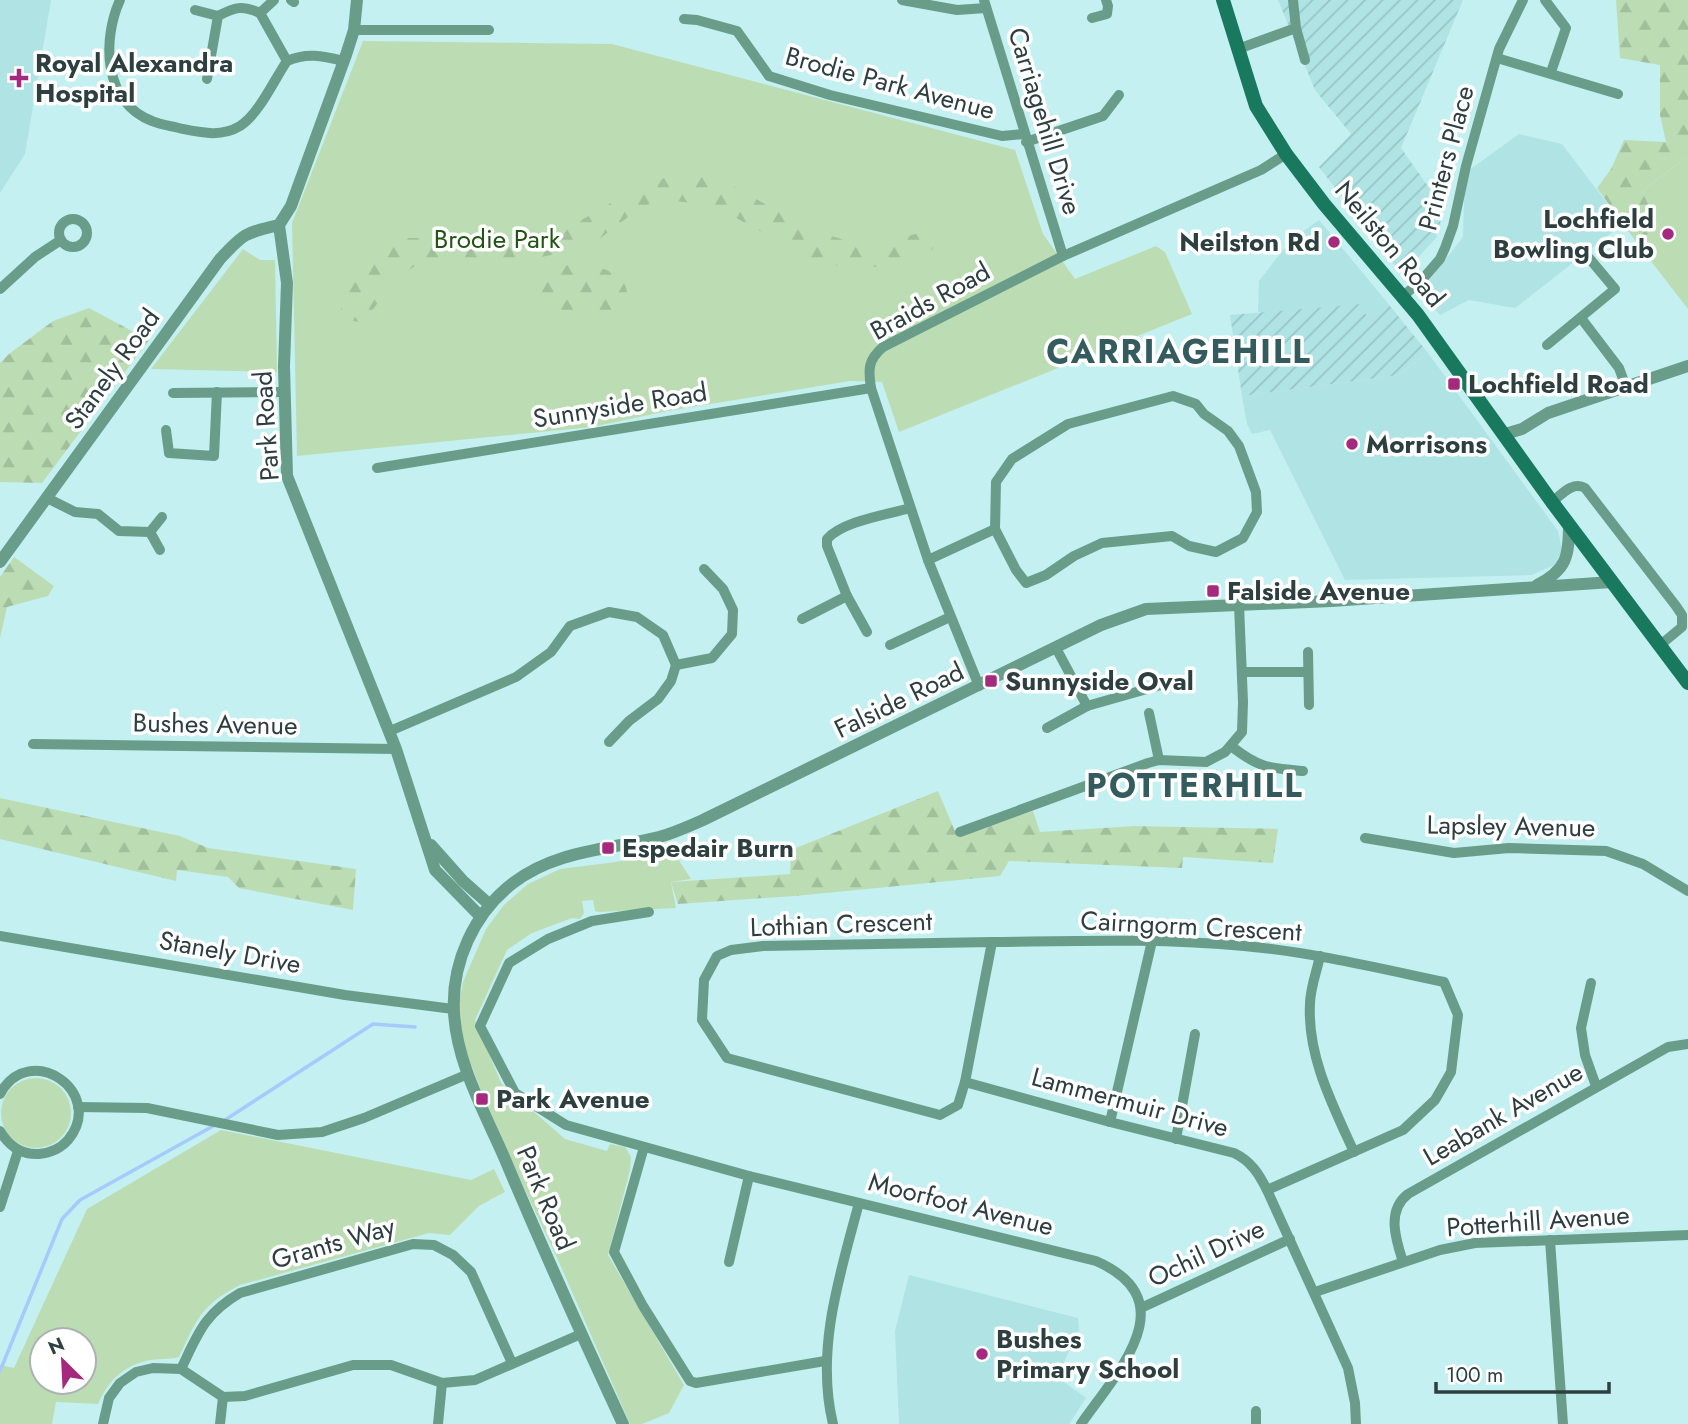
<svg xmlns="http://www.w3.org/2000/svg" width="1688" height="1424" viewBox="0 0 1688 1424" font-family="Jost,sans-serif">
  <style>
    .built { fill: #b0e3e4 }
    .industrial { fill: url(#industrial-furrows) }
    .green { fill: #bcddb4; fill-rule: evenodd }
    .forest { fill: url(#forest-firs) }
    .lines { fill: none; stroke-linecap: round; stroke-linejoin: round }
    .stream { stroke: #a6cafc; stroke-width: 3.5 }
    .minor { stroke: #699d8a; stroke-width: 10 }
    .tertiary { stroke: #699d8a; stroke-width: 12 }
    .secondary { stroke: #19795e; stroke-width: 14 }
    .poi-dot { fill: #a5297d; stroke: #fff; stroke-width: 2.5 }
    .labels { text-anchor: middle; stroke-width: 7; stroke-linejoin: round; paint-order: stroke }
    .poi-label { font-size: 26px; font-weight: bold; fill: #2e3f40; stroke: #fff; text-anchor: start }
    .street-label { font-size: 26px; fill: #2e3f40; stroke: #fff }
    .park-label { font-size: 26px; fill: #225513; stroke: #fff }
    .district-label { font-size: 33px; font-weight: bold; letter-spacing: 2px; fill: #345b5d; stroke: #fff }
  </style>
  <defs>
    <pattern id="industrial-furrows" width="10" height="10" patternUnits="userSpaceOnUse" patternTransform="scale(1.75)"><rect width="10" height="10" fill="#b0e3e4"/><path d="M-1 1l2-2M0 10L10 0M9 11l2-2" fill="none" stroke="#98c4c5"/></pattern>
    <pattern id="forest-firs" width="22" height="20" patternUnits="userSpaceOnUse" patternTransform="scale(1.75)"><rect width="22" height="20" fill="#bcddb4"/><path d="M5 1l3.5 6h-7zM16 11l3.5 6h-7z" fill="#a2bf9c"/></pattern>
  </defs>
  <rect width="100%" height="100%" fill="#c4f0f1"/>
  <g class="built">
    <polygon points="0,0 51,0 25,154 0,193"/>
    <polygon points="1519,134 1562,144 1623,224 1515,308 1469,300 1440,315 1420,292 1463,237 1465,173"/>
    <polygon points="1319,220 1386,301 1367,317 1258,312 1259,281 1290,241"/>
    <polygon points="1428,353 1558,531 1562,550 1556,564 1532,575 1345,580 1270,430 1252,434 1247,424 1242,396 1399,375"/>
    <polygon points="909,1275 1078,1318 1079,1330 1057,1377 1086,1398 1069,1424 899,1424 895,1331"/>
  </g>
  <g class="industrial">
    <polygon points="1278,0 1463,0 1401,148 1444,209 1436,238 1402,275 1319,167 1351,134 1315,90"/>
    <polygon points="1386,301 1428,353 1399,375 1242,396 1230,315 1361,304 1367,317"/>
  </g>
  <g class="green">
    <polygon points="363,41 612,44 1015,150 1043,234 1075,279 1156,246 1165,252 1192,314 899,432 882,382 850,381 668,411 592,427 297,456 292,223"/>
    <polygon points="1688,156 1688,309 1637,243 1658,225 1642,191"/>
    <polygon points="243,249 260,260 275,260 277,372 151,369"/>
    <polygon points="671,848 691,879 671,882 676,908 599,912 595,911 593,900 582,901 584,913 580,919 572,918 532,933 507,950 475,1020 501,1083 565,1139 607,1151 610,1144 625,1147 631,1157 630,1170 608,1255 684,1385 669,1413 642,1424 630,1424 558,1260 493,1122 462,1041 458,1009 463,982 486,929 504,905 528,884 560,869 616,862"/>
    <circle cx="36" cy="1113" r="35"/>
    <path d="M221,1130L471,1180L494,1169L505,1192L479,1206L450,1235L429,1233L240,1285C201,1305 197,1319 179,1357C168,1360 157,1358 146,1361C121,1367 108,1382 98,1404L56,1402L52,1424H0V1365L14,1368L87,1209ZM42,1340H84V1382H42Z"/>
  </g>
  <g class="forest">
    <polygon points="1616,0 1688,0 1688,156 1642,191 1658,225 1637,243 1597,188 1611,169 1624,140 1666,142 1660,115 1660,65 1620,58"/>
    <path d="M694,173L727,182L808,229L848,241H881L912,235L929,229L933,232L938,243L928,253L904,263L859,269L819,263L714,206L660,199L637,210L598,240L567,252L515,262L423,260L392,283L366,319C356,326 348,318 341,311V303L364,267L382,249L409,238H447L492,246L525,240L568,228L633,190L667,177Z"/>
    <path d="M587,264C657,279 625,329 570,315C544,309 539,297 541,272L553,266Z"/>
    <polygon points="89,308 149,340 42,483 0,482 0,363 9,354 53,321"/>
    <polygon points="14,557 54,586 48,596 7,607 0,638 0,577"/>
    <polygon points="938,791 957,836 1033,811 1040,832 1135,826 1278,829 1273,863 1183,857 1182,868 1009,861 1000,876 795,896 678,904 671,882 790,874 791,850"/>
    <polygon points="0,798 180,836 208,848 356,869 353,910 239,888 228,877 177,870 176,881 0,839"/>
  </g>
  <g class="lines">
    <g class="stream">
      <polyline points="225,1120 373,1024 415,1027"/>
      <polyline points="0,1371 62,1219 80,1200 215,1125"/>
    </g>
    <g class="minor">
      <path d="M120,0C102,40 103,102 152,121C161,125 173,126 183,129C203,133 222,137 240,126C259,114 274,80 287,61L260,13L274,0"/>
      <polyline points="291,0 294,2"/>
      <polyline points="902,0 957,10 986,8"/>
      <polyline points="984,0 1063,256"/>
      <polyline points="1293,0 1296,28 1305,60"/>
      <polyline points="1545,0 1566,28 1551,72"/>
      <polyline points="195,10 218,16"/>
      <polyline points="1092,18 1107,14 1108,6 1106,0"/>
      <polyline points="684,19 697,20 737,31 769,76 830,95 1002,136 1024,134"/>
      <polyline points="354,30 489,30"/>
      <polyline points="1238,49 1296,28"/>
      <polyline points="1497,58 1618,94"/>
      <path d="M287,61C307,52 323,56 344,61"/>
      <path d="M207,79L218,16C235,7 242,5 260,13"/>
      <polyline points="1026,142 1103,116 1119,95"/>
      <circle cx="73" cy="233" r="14"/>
      <polyline points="0,289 35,257 61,240"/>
      <polyline points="1403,296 1421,281 1440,259 1445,248 1453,226 1466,166 1499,49 1523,0"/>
      <polyline points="1581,318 1619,368 1626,387"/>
      <polyline points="1547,345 1615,289 1589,258"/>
      <polyline points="173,393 285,392"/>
      <polyline points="166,430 169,453 214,456 217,392"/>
      <polyline points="377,468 871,388"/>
      <polyline points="47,498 75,512 98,514 119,531 150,532"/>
      <path d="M1552,502C1562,494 1573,481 1585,488L1676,606L1682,615V627L1659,646"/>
      <polyline points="160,550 150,532 162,517"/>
      <polyline points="928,560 995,529 996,482 1012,459 1068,424 1173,396 1196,404 1204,414 1228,431 1239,446 1256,492 1257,512 1243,538 1216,552 1189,546 1172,536 1102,543 1074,556 1046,575 1026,583 1016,570 995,529"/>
      <polyline points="802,619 847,596"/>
      <path d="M867,632L847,596L827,546V539C843,521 886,515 910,508"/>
      <polyline points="890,645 950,617"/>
      <polyline points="1056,648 1087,706"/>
      <polyline points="1308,652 1309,705"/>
      <polyline points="676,665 712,658 732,634 733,610 723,589 704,569"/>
      <polyline points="1242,672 1307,672"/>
      <path d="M979,686L928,560L871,388C868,369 868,360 883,347L1063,256L1261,170L1286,154"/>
      <polyline points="1149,713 1159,760"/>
      <polyline points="1047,728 1087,706 1161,685"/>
      <polyline points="390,731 516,677 551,652 570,626 609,612 637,617 663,635 676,665 671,681 658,699 629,721 609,742"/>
      <polyline points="33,744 396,749"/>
      <path d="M1231,746C1259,768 1268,768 1303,771"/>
      <polyline points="960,832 1148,763 1159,760 1206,762 1225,752 1242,732 1243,702 1239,605"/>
      <polyline points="1365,838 1454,853 1509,848 1606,851 1643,864 1688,891"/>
      <path d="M649,912L592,921L548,939L509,963L480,1026L515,1093L566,1125L749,1176L1096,1261C1187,1301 1117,1372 1081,1424"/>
      <polyline points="0,936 345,995 453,1009"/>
      <polygon points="992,942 965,1082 958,1105 940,1115 727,1058 702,1020 704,980 717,956 731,950 763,946"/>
      <path d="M992,942C1076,941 1160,938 1244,946C1311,952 1378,968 1444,982L1458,1015L1451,1072L1435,1100L1403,1130L1267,1190"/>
      <path d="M1320,956C1317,971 1310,988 1310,1004C1307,1056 1333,1106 1354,1152"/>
      <polyline points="1591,983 1581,1028 1585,1055 1596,1086"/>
      <path d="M965,1082L1110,1122L1234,1153C1251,1161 1259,1174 1267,1190L1348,1368L1355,1403L1356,1424"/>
      <path d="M0,1094C30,1039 107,1093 68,1140C61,1148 50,1153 39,1154C21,1155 9,1146 0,1131"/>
      <polyline points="78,1107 147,1108 278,1135 322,1132 364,1118 468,1074"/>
      <polyline points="1110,1122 1152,941"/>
      <polyline points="1176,1139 1195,1034"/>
      <polyline points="644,1147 614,1252 643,1306 690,1381 696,1383 825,1361"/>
      <polyline points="0,1207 18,1151"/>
      <polyline points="1550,1240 1563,1424"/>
      <polyline points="729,1262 749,1176"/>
      <path d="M1403,1262C1396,1240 1386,1211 1408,1194L1668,1047L1688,1044"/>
      <polyline points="1315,1292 1440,1250 1475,1243 1688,1235"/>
      <polyline points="1141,1308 1290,1239"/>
      <path d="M181,1369C198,1334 204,1314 240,1293L413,1244L434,1245L453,1255L471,1272L512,1363"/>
      <polyline points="1256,1411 1256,1424"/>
      <polyline points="103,1424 109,1398 120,1383 136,1372 153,1368 181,1369 223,1397 245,1396 353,1365 391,1365 442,1383 475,1380 581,1334"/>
      <polyline points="220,1424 223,1397"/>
      <polyline points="438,1424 442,1383"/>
      <path d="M833,1424C815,1350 840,1274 859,1203"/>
    </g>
    <g class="tertiary">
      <polyline points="357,0 354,30 346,55 291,206 279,225 287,283 284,366 287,476 396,749 435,870 481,917"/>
      <polyline points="1505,434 1522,429 1548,413 1688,366"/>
      <path d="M0,562L220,259C244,233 245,233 279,225"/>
      <path d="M1537,585C1567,570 1569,556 1569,524"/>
      <polyline points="431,845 463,881 490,905"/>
      <path d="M623,1424C582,1336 542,1247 504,1157C484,1111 457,1064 454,1013C451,963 474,913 513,883C556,850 608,850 659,837C674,833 689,826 703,820L1101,625L1146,609L1331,601L1612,582"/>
    </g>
    <polyline class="secondary" points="1223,0 1256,106 1286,154 1324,204 1418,315 1552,502 1688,683"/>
  </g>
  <g class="poi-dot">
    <path d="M15.5 67.5h7v7h7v7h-7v7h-7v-7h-7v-7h7z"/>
    <circle cx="1668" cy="234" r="7"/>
    <circle cx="1334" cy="242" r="7"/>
    <rect x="1447" y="377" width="14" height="14" rx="3.5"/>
    <circle cx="1352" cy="444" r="7"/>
    <rect x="1206" y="584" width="14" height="14" rx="3.5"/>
    <rect x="984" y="674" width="14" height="14" rx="3.5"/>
    <rect x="601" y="841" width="14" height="14" rx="3.5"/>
    <rect x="475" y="1092" width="14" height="14" rx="3.5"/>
    <circle cx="982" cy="1354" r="7"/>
  </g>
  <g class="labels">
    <g class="poi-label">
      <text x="35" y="72">Royal Alexandra<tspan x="35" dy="30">Hospital</tspan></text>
      <text x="1654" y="228" text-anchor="end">Lochfield<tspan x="1654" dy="30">Bowling Club</tspan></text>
      <text x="1320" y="251" text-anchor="end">Neilston Rd</text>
      <text x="1468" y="393">Lochfield Road</text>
      <text x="1366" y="453">Morrisons</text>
      <text x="1227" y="600">Falside Avenue</text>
      <text x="1005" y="690">Sunnyside Oval</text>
      <text x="622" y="857">Espedair Burn</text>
      <text x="496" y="1108">Park Avenue</text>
      <text x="996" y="1348">Bushes<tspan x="996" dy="30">Primary School</tspan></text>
    </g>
    <g class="street-label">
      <text transform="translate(890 83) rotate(15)" y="9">Brodie Park Avenue</text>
      <text transform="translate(1045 121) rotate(73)" y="9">Carriagehill Drive</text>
      <text transform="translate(1446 158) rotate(-75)" y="9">Printers Place</text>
      <text transform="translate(1390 244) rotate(50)" y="9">Neilston Road</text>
      <text transform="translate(930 301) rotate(-29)" y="9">Braids Road</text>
      <text transform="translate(112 369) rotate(-54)" y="9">Stanely Road</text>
      <text transform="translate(620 405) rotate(-9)" y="9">Sunnyside Road</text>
      <text transform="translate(266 426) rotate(-94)" y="9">Park Road</text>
      <text transform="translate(899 700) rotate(-26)" y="9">Falside Road</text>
      <text transform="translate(215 724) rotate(1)" y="9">Bushes Avenue</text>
      <text transform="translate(1511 826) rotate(1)" y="9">Lapsley Avenue</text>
      <text transform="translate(841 924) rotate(-2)" y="9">Lothian Crescent</text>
      <text transform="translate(1191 926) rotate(3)" y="9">Cairngorm Crescent</text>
      <text transform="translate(230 952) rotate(10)" y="9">Stanely Drive</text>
      <text transform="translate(1130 1102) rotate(15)" y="9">Lammermuir Drive</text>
      <text transform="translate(1503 1114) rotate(-30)" y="9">Leabank Avenue</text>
      <text transform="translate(546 1198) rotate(67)" y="9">Park Road</text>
      <text transform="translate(961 1204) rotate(14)" y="9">Moorfoot Avenue</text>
      <text transform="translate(1538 1221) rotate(-4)" y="9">Potterhill Avenue</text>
      <text transform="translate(333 1243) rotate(-16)" y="9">Grants Way</text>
      <text transform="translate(1206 1253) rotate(-25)" y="9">Ochil Drive</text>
    </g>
    <g class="park-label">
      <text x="497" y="248">Brodie Park</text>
    </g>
    <g class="district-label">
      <text x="1179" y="363">CARRIAGEHILL</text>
      <text x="1195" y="797">POTTERHILL</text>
    </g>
  </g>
  <g transform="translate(63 1361) rotate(336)"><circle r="33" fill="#ffffff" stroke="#abb2b3" stroke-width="2"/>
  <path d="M0-5L12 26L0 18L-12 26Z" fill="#a5297d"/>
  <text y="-10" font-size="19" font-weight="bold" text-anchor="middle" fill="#2e3f40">N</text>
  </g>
  <path d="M1436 1382v10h173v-10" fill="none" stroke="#2e3f40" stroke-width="3.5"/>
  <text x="1446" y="1382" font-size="21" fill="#2e3f40" stroke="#ffffff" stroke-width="5" paint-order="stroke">100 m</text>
</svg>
